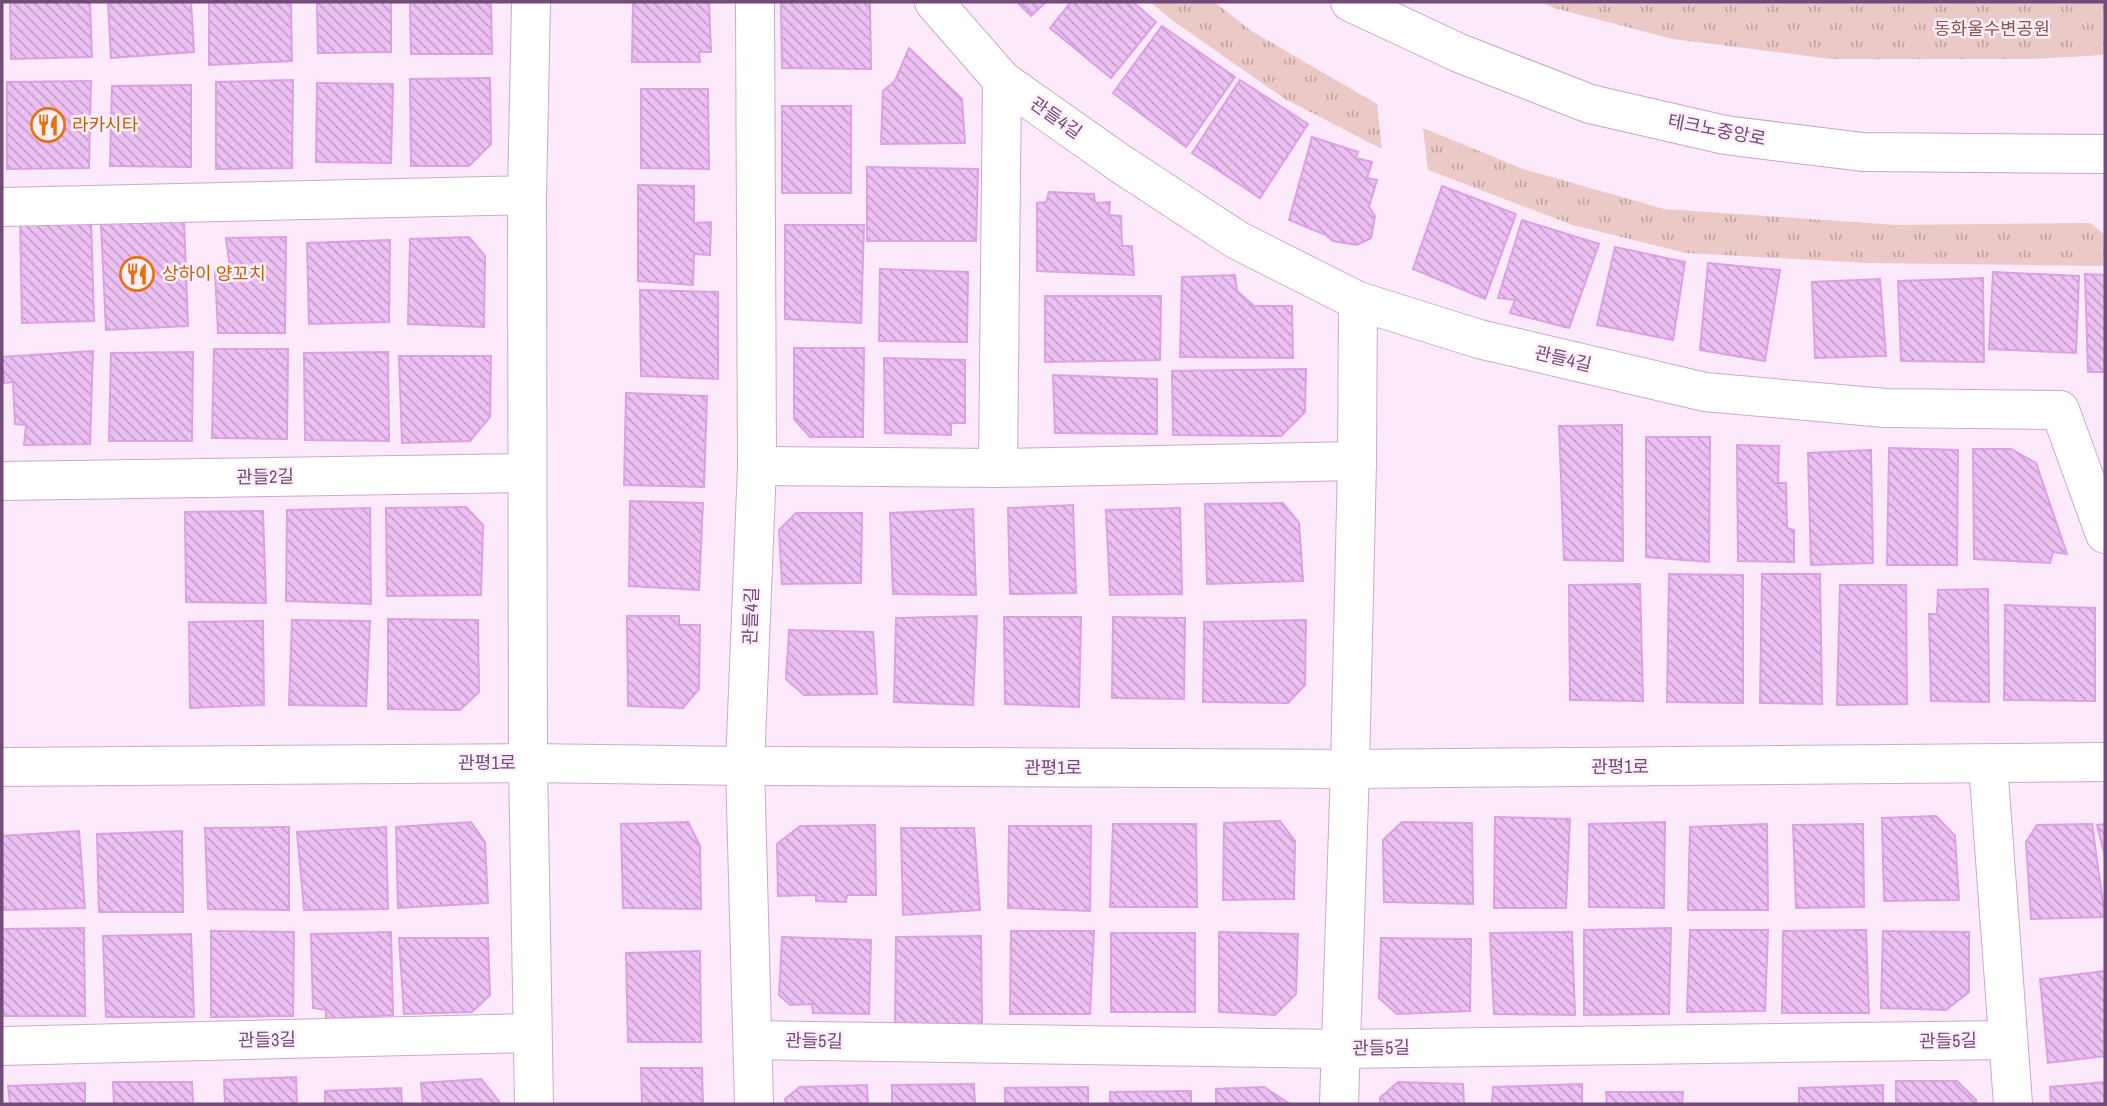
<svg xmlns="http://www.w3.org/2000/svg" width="2107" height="1106" viewBox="0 0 2107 1106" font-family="'Archivo Narrow','Noto Sans KR',sans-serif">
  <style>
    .grass { fill: url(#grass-tufts) }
    .building { fill: url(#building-back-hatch); stroke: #dca0e5; stroke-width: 2 }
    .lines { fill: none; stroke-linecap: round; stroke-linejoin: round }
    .minor-casing { stroke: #caabcd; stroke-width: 40 }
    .secondary-casing { stroke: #c8a4cb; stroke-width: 40 }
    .minor { stroke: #fff; stroke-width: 38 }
    .secondary { stroke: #fff; stroke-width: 38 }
    .labels { text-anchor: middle; stroke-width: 5; stroke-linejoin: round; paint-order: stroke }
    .park-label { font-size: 18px; fill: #895649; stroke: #ffeffd }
    .street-label { font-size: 18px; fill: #714c77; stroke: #ffeffd }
    .food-label { font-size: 18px; fill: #c56008; stroke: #ffeffd; text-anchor: start }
  </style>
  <defs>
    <pattern id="grass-tufts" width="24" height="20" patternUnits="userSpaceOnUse" patternTransform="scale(1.75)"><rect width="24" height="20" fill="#ebc9c6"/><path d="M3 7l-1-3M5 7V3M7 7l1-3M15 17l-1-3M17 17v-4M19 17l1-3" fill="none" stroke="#c3a5a6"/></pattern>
    <pattern id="building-back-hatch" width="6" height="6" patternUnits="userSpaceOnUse" patternTransform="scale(1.75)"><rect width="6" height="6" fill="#ecc0f2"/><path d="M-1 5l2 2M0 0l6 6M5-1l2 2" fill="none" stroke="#c49ec9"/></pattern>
  </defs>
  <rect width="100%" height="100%" fill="#fce9fa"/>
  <g class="grass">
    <polygon points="1150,2 1214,2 1253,32 1377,104 1382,149 1285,99 1172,20"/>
    <polygon points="1541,2 2105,2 2105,55 2031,59 1831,59 1673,39 1554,8"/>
    <polygon points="1423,128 1523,169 1664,209 1897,225 2090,223 2105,235 2105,266 1868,263 1686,253 1573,225 1428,170"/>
  </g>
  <g class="building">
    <polygon points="10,2 90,2 92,57 11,59"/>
    <polygon points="108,2 191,2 194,52 111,58"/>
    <polygon points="209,2 291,2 292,61 209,65"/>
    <polygon points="317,2 391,2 391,52 318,53"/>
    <polygon points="410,2 491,2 492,54 411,54"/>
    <polygon points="633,2 709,2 711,52 699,52 700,62 632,62"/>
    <polygon points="781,2 870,2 871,69 782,68"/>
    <polygon points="1017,2 1046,2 1031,16"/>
    <polygon points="1071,2 1133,2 1156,22 1111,78 1050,28"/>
    <polygon points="1162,26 1235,77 1186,147 1113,93"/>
    <polygon points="909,48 962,99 965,143 881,144 883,91 895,81"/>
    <polygon points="490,78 491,144 469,166 411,166 410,79"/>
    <polygon points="293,80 292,168 216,169 216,82"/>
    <polygon points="1240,80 1308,124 1260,198 1192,153"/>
    <polygon points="91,81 89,168 7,169 7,82"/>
    <polygon points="317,83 393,84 391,163 316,162"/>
    <polygon points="191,85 191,167 110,166 112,86"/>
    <polygon points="641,89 708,89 709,169 641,168"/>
    <rect x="782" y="106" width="69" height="87"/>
    <polygon points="1312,137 1358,152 1356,158 1372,162 1367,178 1377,180 1369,207 1375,216 1371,238 1357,245 1333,241 1326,235 1289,220"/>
    <polygon points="867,167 978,169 976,241 867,241"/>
    <polygon points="638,185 694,186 694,223 711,222 710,255 694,254 693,285 638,281"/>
    <polygon points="1442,186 1516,214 1485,299 1413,269"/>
    <polygon points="1049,192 1094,194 1095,203 1110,202 1109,215 1121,216 1122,246 1132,246 1134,275 1037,271 1037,203 1046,202"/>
    <polygon points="91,218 94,321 22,323 20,220"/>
    <polygon points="184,219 188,326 106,330 101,224"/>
    <polygon points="1522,220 1599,244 1569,328 1510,313 1515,300 1498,298"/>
    <polygon points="785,225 864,225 861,323 785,319"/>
    <polygon points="286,237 285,333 218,333 215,270 230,268 226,238"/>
    <polygon points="469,237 485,256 484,327 408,324 410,239"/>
    <polygon points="390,240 389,322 309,324 307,243"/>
    <polygon points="1615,247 1685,262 1673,340 1597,325"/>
    <polygon points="1708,263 1780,270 1765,361 1700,350"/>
    <polygon points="880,269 968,272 967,342 879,341"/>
    <polygon points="1993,272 2079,276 2076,353 1989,349"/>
    <polygon points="2085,274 2105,275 2105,372 2088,372"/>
    <polygon points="1235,275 1237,291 1254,306 1292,306 1293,358 1180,357 1182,277"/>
    <polygon points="1983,278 1984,362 1901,361 1898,281"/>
    <polygon points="1880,279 1886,356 1815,358 1812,282"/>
    <polygon points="640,290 718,292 718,379 641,376"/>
    <polygon points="1045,296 1161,296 1160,360 1045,362"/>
    <polygon points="794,348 864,348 863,437 810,437 794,419"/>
    <polygon points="214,349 288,349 287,439 212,438"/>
    <polygon points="93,351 90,444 24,445 26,425 15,424 13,382 4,383 2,357"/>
    <polygon points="193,352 192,441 109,441 111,353"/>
    <polygon points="388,352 389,441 305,440 304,353"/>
    <polygon points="399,356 491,356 490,417 470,441 402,443"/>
    <polygon points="884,358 965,360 965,423 951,423 951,435 885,433"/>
    <polygon points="1306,369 1305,412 1281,436 1173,435 1172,371"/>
    <polygon points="1053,375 1157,379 1157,434 1055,433"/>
    <polygon points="626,393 707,396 704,487 624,485"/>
    <polygon points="1622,425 1623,561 1564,560 1559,426"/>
    <polygon points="1646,437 1710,437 1709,562 1646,557"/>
    <polygon points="1737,445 1779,446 1778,483 1786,483 1787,528 1794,530 1794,562 1738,561"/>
    <polygon points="1889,448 1958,450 1957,565 1887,565"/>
    <polygon points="1973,449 2011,449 2036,463 2067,554 2053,552 2050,563 1974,559"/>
    <polygon points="1871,450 1873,563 1811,565 1808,453"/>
    <polygon points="630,501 703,503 699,590 629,586"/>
    <polygon points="1283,503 1299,523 1303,581 1207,584 1205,504"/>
    <polygon points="1073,505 1076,593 1010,594 1008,508"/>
    <polygon points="466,507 483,525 481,595 387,596 386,508"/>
    <polygon points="370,508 371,604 286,601 287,510"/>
    <polygon points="1180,508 1182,594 1110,595 1106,510"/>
    <polygon points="973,509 976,595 893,594 890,513"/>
    <polygon points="263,511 266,603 186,602 185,512"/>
    <polygon points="796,513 862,513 861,583 782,584 779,530"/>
    <polygon points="1669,574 1743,575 1743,703 1667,702"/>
    <polygon points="1762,574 1820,574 1822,704 1760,703"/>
    <polygon points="1640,584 1643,701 1570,700 1569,585"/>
    <polygon points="1840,585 1906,585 1907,704 1837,705"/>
    <polygon points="1988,589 1989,702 1931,701 1929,614 1937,614 1938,590"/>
    <polygon points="2005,605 2095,608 2095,701 2004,700"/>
    <polygon points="627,616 679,616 679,625 700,625 699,689 683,708 628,706"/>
    <polygon points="977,616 973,705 894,702 896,618"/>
    <polygon points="1004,617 1081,617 1079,707 1005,704"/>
    <polygon points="1113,617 1185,618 1184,699 1112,698"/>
    <polygon points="388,619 478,620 479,692 460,710 388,709"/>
    <polygon points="292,620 370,621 366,706 289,705"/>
    <polygon points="1306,620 1305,685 1288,703 1203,702 1204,622"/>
    <polygon points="263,621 264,705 190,708 189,622"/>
    <polygon points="789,630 873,632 877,694 804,695 786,679"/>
    <polygon points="1936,816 1955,836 1959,900 1884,901 1882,818"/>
    <polygon points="1495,817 1570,819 1566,908 1494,908"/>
    <polygon points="1280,821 1295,841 1294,899 1223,900 1224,823"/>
    <polygon points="471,822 485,842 488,903 398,908 396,827"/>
    <polygon points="688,822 700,846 701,909 623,908 621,824"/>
    <polygon points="1402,822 1472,823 1473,904 1384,902 1383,840"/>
    <polygon points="1665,822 1664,908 1589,907 1589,824"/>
    <polygon points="1113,824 1196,824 1197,907 1110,907"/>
    <polygon points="1767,824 1768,910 1688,910 1690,827"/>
    <polygon points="1863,824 1864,907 1796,908 1793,825"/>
    <polygon points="2092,824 2105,917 2031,919 2026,842 2037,825"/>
    <polygon points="2105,824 2105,857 2097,825"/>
    <polygon points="875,825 876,895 847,895 846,902 816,901 816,895 778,896 777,844 800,826"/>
    <polygon points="1009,826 1091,826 1090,911 1008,908"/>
    <polygon points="289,827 289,910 208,909 205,828"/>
    <polygon points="386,827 388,909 304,910 297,832"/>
    <polygon points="901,828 974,828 980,910 903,915"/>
    <polygon points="79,831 85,908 2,910 2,836"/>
    <polygon points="182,831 183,912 99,912 97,834"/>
    <polygon points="84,928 85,1016 2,1016 2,929"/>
    <polygon points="1671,928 1669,1014 1584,1015 1584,930"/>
    <polygon points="1690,930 1768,930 1765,1011 1687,1012"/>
    <polygon points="1866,930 1869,1013 1782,1013 1783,931"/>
    <polygon points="211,931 294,932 293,1016 211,1017"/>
    <polygon points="1011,931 1094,931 1090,1014 1010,1014"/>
    <polygon points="1883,931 1969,932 1969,992 1946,1010 1881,1008"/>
    <polygon points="391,932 393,1015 326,1019 326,1010 313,1008 311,934"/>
    <polygon points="1219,932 1298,934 1296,994 1275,1015 1219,1012"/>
    <polygon points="1572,932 1575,1015 1494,1014 1490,933"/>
    <rect x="1111" y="933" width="84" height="79"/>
    <polygon points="191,934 194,1017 106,1017 103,936"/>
    <polygon points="981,936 982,1025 895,1023 896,937"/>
    <polygon points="782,937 871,940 869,1014 813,1013 812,1004 790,1005 779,995"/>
    <polygon points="399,938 488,938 490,995 472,1012 404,1014"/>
    <polygon points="1381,938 1471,939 1470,1011 1397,1014 1379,998"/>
    <polygon points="700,951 701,1042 628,1042 626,953"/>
    <polygon points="2105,971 2105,1056 2048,1063 2040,979"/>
    <polygon points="641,1068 702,1068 703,1104 642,1104"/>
    <polygon points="296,1077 297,1104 225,1104 224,1080"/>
    <polygon points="481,1079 499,1101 499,1104 423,1104 421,1083"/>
    <polygon points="1896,1081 1957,1081 1976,1100 1976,1104 1896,1104"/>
    <polygon points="113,1082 192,1082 193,1104 114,1104"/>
    <polygon points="1398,1082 1463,1084 1464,1104 1380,1104 1380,1098"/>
    <polygon points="2105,1082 2105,1104 2051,1104 2050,1087"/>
    <polygon points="85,1083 85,1104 10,1104 8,1086"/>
    <polygon points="974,1084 975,1104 892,1104 892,1085"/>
    <polygon points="1582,1084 1582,1104 1492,1104 1493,1087"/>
    <polygon points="867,1085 868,1104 786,1104 785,1099 800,1087"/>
    <polygon points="1883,1085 1883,1104 1799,1104 1799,1088"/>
    <polygon points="1088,1087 1088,1104 1005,1104 1005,1088"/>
    <polygon points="1264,1087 1290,1104 1216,1104 1216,1089"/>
    <polygon points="401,1088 402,1104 325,1104 325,1091"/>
    <polygon points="1191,1091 1191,1104 1110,1104 1110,1092"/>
    <polygon points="1606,1092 1683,1092 1682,1104 1607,1104"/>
  </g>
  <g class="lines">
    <g class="minor-casing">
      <g id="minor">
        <polyline points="531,2 527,195 528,763 534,1104"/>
        <polyline points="934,2 1002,80 1121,164 1237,240 1358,301 1479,339 1705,392 1885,408 2060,410 2105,534"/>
        <polyline points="2,207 527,195"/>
        <polyline points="757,466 998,468 1357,461"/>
        <polyline points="998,468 1002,80"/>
        <polyline points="2,481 527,473"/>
        <polyline points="1988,764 2013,1104"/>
        <polyline points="2,767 528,763 745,766 1350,769 2105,762"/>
        <polyline points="753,1040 1340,1049 2008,1040"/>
        <polyline points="2,1046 532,1033"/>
        <polyline points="754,1104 745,766 757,466 755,2"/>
        <polyline points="1339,1104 1350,769 1357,461 1358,301"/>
      </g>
    </g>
    <g class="secondary-casing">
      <polyline id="secondary" points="1350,2 1459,53 1590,104 1725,135 1863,152 2105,154"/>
    </g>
    <use href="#minor" class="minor"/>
    <use href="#secondary" class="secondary"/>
  </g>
  <defs>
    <g id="restaurant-ring" transform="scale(1.75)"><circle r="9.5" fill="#ffeffd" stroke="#e8710a" stroke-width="1.5"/><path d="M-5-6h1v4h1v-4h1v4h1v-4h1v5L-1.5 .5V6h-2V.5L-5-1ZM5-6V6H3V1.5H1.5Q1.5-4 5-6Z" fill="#e8710a"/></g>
  </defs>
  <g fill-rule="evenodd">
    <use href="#restaurant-ring" x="48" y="125"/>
    <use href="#restaurant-ring" x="137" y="274"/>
  </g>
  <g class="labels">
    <g class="park-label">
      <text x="1992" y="35">동화울수변공원</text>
    </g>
    <g class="street-label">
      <text transform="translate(1056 118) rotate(35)" y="6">관들4길</text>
      <text transform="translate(1717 130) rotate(11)" y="6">테크노중앙로</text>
      <text transform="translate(1563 359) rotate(13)" y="6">관들4길</text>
      <text transform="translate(265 477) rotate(-1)" y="6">관들2길</text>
      <text transform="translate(751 616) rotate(-88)" y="6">관들4길</text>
      <text x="487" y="769">관평1로</text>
      <text x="1620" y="773">관평1로</text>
      <text x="1053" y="774">관평1로</text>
      <text transform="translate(267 1040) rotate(-1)" y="6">관들3길</text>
      <text transform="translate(814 1041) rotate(1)" y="6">관들5길</text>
      <text transform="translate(1948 1041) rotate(-1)" y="6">관들5길</text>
      <text transform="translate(1381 1048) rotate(-1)" y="6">관들5길</text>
    </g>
    <g class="food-label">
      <text x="72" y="131">라카시타</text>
      <text x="162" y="280">상하이 양꼬치</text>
    </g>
  </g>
  <rect width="2107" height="1106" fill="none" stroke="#714c77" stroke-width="7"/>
</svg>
